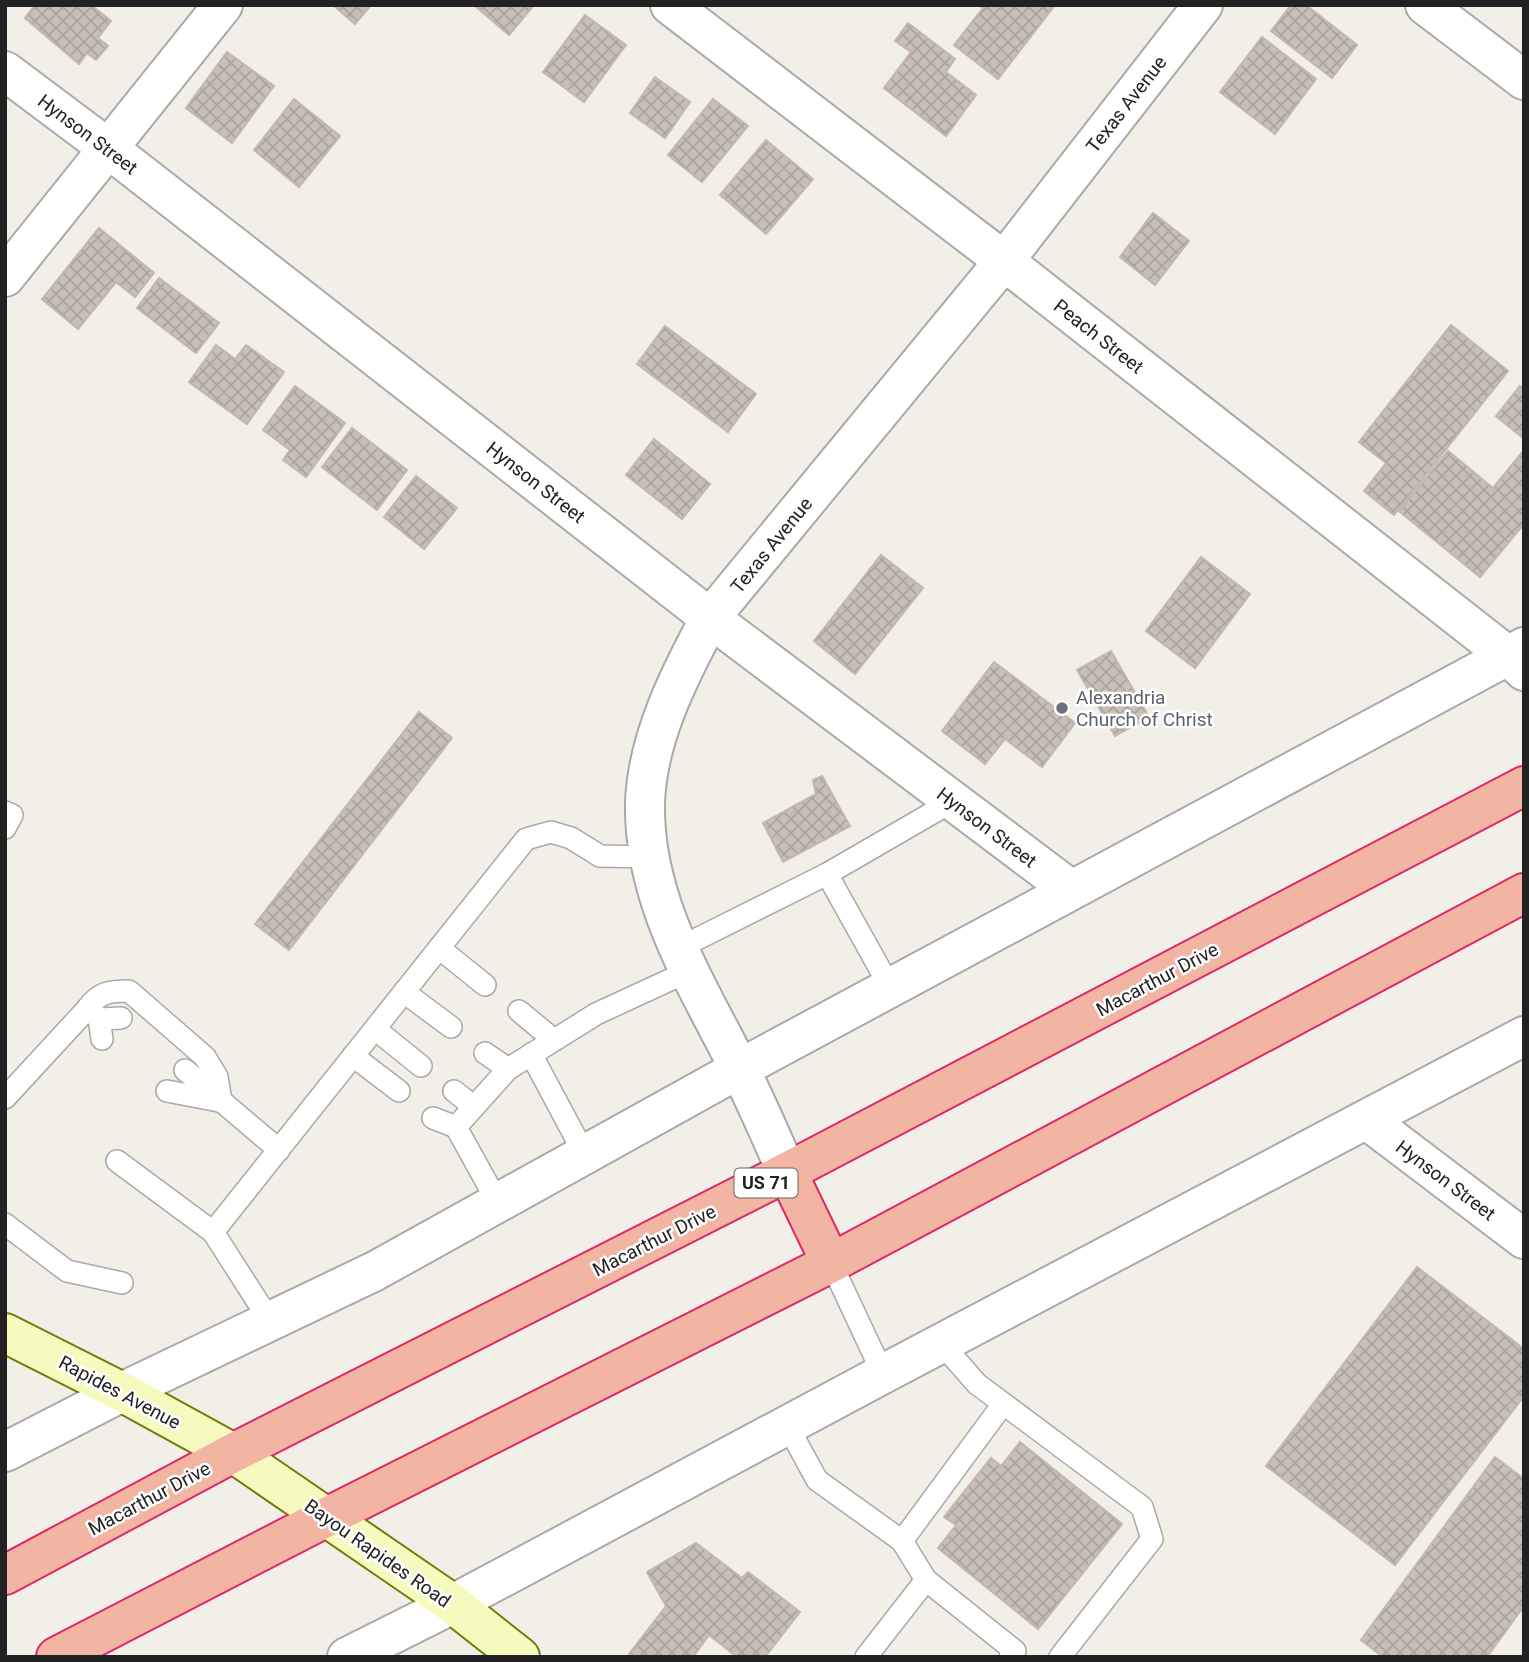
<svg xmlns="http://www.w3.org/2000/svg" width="1529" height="1662" viewBox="0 0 1529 1662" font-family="Roboto,sans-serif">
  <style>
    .building { fill: url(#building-cross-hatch); stroke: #c4b6ab; stroke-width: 2 }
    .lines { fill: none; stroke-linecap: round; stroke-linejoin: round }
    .service-casing { stroke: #a9a9a9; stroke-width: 24 }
    .minor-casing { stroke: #a9a9a9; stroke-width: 42 }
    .tertiary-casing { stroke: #a9a9a9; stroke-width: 42 }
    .secondary-casing { stroke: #707d05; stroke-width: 42 }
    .trunk-casing { stroke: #dc2a67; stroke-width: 42 }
    .service { stroke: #fff; stroke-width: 21 }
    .minor { stroke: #fff; stroke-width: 38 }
    .tertiary { stroke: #fff; stroke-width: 38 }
    .secondary { stroke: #f7fabf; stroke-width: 38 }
    .trunk { stroke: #f2b4a3; stroke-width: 38 }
    .worship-dot { fill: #6b7280; stroke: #fff; stroke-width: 2.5 }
    .labels { text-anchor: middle; stroke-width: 5; stroke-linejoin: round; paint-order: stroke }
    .shield { fill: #fff; stroke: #646464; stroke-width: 2 }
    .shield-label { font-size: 18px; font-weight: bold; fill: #222 }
    .street-label { font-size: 19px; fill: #222; stroke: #fff }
    .worship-label { font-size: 19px; fill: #5b616d; stroke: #fff; text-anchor: start }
  </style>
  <defs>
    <pattern id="building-cross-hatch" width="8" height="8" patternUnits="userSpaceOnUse" patternTransform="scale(1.75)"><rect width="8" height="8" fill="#c7bfb8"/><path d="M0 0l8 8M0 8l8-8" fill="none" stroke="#aba49e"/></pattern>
  </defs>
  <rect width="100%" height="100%" fill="#f2efe9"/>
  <g class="building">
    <polygon points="35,5 91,5 111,21 98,38 108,46 96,60 87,53 79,64 25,18"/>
    <polygon points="333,5 371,5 355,24"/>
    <polygon points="474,5 534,5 509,35"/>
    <polygon points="979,5 1055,5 998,79 954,45 983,8"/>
    <polygon points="1291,5 1306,5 1357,45 1332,78 1271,31"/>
    <polygon points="585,15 626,45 584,102 543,72"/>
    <polygon points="908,23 955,59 946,72 976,95 946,136 884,88 911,52 895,41"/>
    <polygon points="1262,37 1316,79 1275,134 1220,92"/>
    <polygon points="227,52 274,86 232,143 186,108"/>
    <polygon points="655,77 690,102 665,138 630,113"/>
    <polygon points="294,99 340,136 299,187 254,150"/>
    <polygon points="713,99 748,126 702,182 668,155"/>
    <polygon points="766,140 813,179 766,234 720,195"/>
    <polygon points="1153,213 1189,241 1155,285 1120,257"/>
    <polygon points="99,228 154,273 135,297 116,282 78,329 42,299"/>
    <polygon points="159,278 219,323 196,353 137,308"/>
    <polygon points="1451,325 1508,371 1394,515 1364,491 1386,463 1359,442"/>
    <polygon points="665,326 756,394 728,432 637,364"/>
    <polygon points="216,345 235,359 246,345 284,372 247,424 189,382"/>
    <polygon points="295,386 345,423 306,477 283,460 290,450 263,430"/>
    <polygon points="1520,386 1524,389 1524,439 1496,416"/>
    <polygon points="352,428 407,470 377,510 322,467"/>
    <polygon points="654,439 710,484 682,519 626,475"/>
    <polygon points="1524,450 1524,524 1480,577 1399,511 1448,451 1493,488"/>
    <polygon points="416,476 457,508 424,549 384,517"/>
    <polygon points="881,555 923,588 855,674 814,641"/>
    <polygon points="1201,557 1250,594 1195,668 1146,631"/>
    <polygon points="1111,651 1149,717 1115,736 1077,670"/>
    <polygon points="994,662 1075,723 1042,767 1005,739 985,764 942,731"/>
    <polygon points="419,712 452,738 289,950 255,924"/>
    <polygon points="822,776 850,826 783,862 763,823 816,794 813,780"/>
    <polygon points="1417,1267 1524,1349 1524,1396 1395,1565 1266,1466"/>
    <polygon points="1020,1442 1122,1524 1038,1629 938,1548 956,1525 944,1517 991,1458 1001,1466"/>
    <polygon points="1495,1457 1524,1479 1524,1606 1487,1657 1383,1657 1361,1640"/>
    <polygon points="696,1543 742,1578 748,1572 800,1612 765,1657 737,1657 709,1635 693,1657 633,1657 629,1654 666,1606 647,1572"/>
  </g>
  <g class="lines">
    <g class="service-casing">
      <g id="service">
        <polyline points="5,812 12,815 5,828"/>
        <polyline points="827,874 953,801"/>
        <polyline points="439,948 485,985"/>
        <polyline points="679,948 827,874 890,987"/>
        <polyline points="404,992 451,1027"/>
        <polyline points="88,1008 99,1019 102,1039"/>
        <polyline points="519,1011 554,1040"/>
        <polyline points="99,1019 121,1018"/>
        <polyline points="375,1029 421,1066"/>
        <polyline points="485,1053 508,1069"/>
        <polyline points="531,1054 585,1155"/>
        <polyline points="353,1056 399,1091"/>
        <polyline points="185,1070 279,1150"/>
        <polyline points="167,1091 219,1101"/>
        <polyline points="454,1091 474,1107"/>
        <path d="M5,1098L88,1008C99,992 110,991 129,991L205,1057L217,1077L221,1101"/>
        <polyline points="433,1118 456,1127"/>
        <polyline points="117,1161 213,1232"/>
        <polyline points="498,1203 456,1127 508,1069 596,1014 689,971"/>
        <polyline points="5,1224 67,1271 122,1283"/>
        <polyline points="831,1263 883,1374"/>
        <polyline points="270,1321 213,1232 526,839 551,832 571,838 600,856 649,857"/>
        <polyline points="941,1343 977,1384 1142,1507 1152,1539 1060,1657"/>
        <polyline points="787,1425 817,1480 902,1541 926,1580"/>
        <polyline points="902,1541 1003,1404"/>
        <polyline points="866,1657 926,1580 1015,1651 1010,1657"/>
      </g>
    </g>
    <g class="minor-casing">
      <g id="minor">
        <polyline points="670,5 1004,261 1508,656 1524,671"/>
        <polyline points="1425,5 1524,80"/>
        <polyline points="5,71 109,149 710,618 1070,889"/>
        <polyline points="5,277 223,5"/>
        <polyline points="1367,1120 1524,1239"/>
        <polyline points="122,1392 375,1271 739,1069 1524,647"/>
        <polyline points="453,1604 883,1374 1524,1036"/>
      </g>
    </g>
    <g class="tertiary-casing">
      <g id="tertiary">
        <path d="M787,1172C771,1137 756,1101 738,1066C696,983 643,900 645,803C647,738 680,674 710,618L1004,261L1203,5"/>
        <polyline points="5,1452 122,1392"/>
        <polyline points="347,1657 453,1604"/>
      </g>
    </g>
    <g class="secondary-casing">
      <polyline id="secondary" points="5,1333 122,1392 233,1453 453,1604 520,1657"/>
    </g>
    <g class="trunk-casing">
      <g id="trunk">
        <polyline points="787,1172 831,1263"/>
        <polyline points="5,1575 233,1453 787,1172 1524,786"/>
        <polyline points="56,1657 327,1517 831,1263 1524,893"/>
      </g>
    </g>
    <use href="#service" class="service"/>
    <use href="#minor" class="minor"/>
    <use href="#tertiary" class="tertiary"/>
    <use href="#secondary" class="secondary"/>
    <use href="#trunk" class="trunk"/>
  </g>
  <circle class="worship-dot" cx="1062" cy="708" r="7"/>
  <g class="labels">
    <rect class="shield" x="734.5" y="1168.5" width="63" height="29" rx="5"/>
    <g class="shield-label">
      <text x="766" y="1189">US 71</text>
    </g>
    <g class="street-label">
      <text transform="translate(1126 104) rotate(-52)" y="7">Texas Avenue</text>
      <text transform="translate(88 134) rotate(37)" y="7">Hynson Street</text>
      <text transform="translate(1099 336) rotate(38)" y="7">Peach Street</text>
      <text transform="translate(536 482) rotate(38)" y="7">Hynson Street</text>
      <text transform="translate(771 545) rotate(-51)" y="7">Texas Avenue</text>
      <text transform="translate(987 827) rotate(37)" y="7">Hynson Street</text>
      <text transform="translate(1157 979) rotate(-28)" y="7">Macarthur Drive</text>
      <text transform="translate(1446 1180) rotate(37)" y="7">Hynson Street</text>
      <text transform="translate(654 1240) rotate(-27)" y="7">Macarthur Drive</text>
      <text transform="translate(120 1392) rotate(28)" y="7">Rapides Avenue</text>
      <text transform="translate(149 1498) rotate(-28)" y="7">Macarthur Drive</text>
      <text transform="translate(378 1553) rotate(35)" y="7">Bayou Rapides Road</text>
    </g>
    <g class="worship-label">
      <text x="1076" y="704">Alexandria<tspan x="1076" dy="22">Church of Christ</tspan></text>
    </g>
  </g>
  <rect width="1529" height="1662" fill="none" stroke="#222222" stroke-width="14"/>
</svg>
